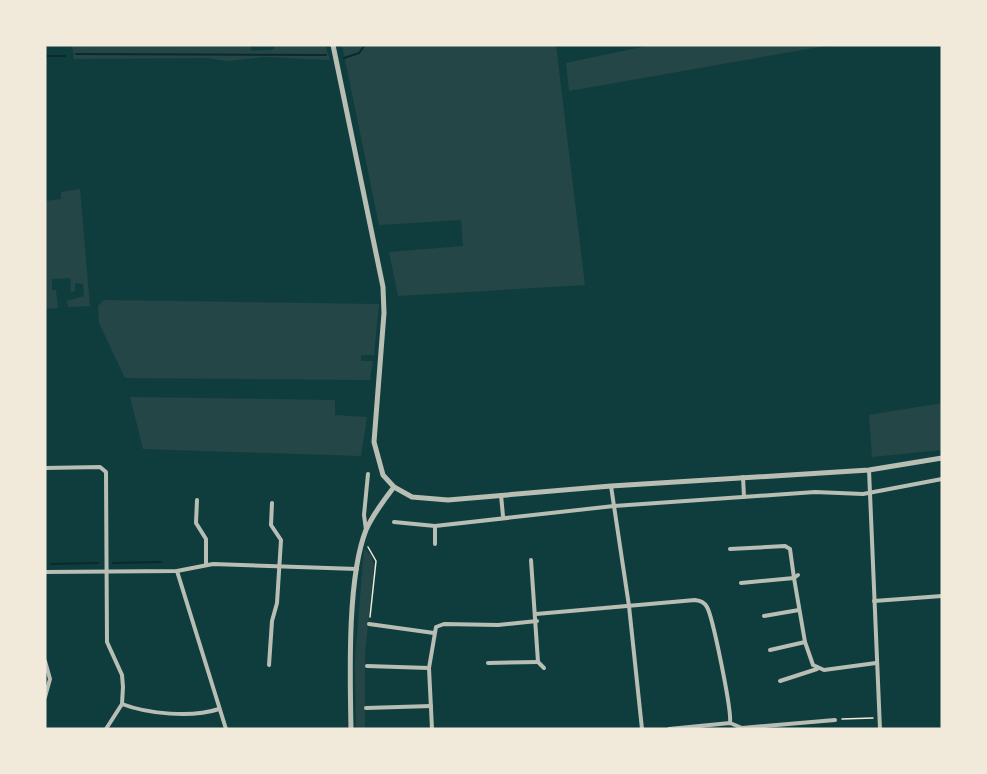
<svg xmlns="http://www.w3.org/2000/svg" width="987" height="774" viewBox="0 0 987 774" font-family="'DejaVu Sans',sans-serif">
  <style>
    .green { fill: #244646 }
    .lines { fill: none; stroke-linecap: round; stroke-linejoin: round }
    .stream { stroke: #0a2a2b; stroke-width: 2 }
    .path { stroke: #f1e9da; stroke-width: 1.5 }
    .minor { stroke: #b8beb3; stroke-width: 4 }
    .tertiary { stroke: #b8beb3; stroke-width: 5 }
  </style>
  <rect width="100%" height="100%" fill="#0f3d3e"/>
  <g class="green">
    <polygon points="72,45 251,45 251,51 272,50 276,45 325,45 330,60 265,57 228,61 207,58 74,59"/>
    <polygon points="342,45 556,45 585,285 398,296 389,252 463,246 461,220 379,225"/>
    <polygon points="651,45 831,45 569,91 566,63"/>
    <polygon points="80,189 90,306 68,307 67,301 84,296 83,284 75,283 75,291 71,292 70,278 52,279 52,290 56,290 58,308 45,309 45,201 61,199 61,192"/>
    <polygon points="104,300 379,304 374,355 361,355 361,361 373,361 370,380 125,378 99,323 98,306"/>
    <polygon points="130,397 335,400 335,415 367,417 361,456 143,449"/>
    <polygon points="942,403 942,450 872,457 869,415"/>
    <polygon points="364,549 371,555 374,566 365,654 365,729 356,729 355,660"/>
  </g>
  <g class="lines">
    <g class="stream">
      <polyline points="76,54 326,55"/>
      <polyline points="45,56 65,56"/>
      <polyline points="344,58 359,53 365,45"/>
      <polyline points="113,563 161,562"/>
      <polyline points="51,564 98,563"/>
    </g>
    <g class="path">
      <polyline points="368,547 376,561 370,617"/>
      <polyline points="842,719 873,718"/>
    </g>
    <g class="minor">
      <polyline points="45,468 100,467 106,472 107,642 122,675 123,687 122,704 106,729"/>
      <polyline points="869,470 880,729"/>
      <polyline points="743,477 744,497"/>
      <polyline points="611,486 629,606 642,729"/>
      <polyline points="501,495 503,516"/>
      <polyline points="197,500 196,523 206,539 206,564"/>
      <polyline points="394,522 435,526 614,506 815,492 863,494 942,479"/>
      <polyline points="366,530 364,515 368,474"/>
      <polyline points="435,544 435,526"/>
      <polyline points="730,549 785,546 790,549 794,578 741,583"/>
      <polyline points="531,560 538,662 544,668"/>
      <polyline points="177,571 226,729"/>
      <polyline points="45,572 177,571 213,564 357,569"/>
      <polyline points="798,575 794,578 805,642 813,665 824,670 876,663"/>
      <polyline points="874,601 942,596"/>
      <path d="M536,614L695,600C701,601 704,602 707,607C713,618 732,711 730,723"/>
      <polyline points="764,616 799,610"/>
      <polyline points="369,624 434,633"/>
      <polyline points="770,650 805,642"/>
      <polyline points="45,661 50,679 45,697"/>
      <polyline points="488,663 538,662"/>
      <polyline points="269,665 272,621 277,603 281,540 271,525 272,503"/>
      <polyline points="367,666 429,668"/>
      <polyline points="780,681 817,669"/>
      <path d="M122,704C148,714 192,718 219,709"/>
      <polyline points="366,708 431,706"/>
      <polyline points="432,729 429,668 436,627 444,624 498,625 537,621"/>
      <polyline points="669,729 730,723 742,728 835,720"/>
    </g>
    <g class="tertiary">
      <polyline points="333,45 383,287 384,313 374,442 383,475 394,487 412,497 448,500 611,486 869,470 942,458"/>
      <path d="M351,729C350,676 347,578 366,530C373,514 384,500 394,487"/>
    </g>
  </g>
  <rect width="987" height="774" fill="none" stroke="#f1e9da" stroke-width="93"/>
</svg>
